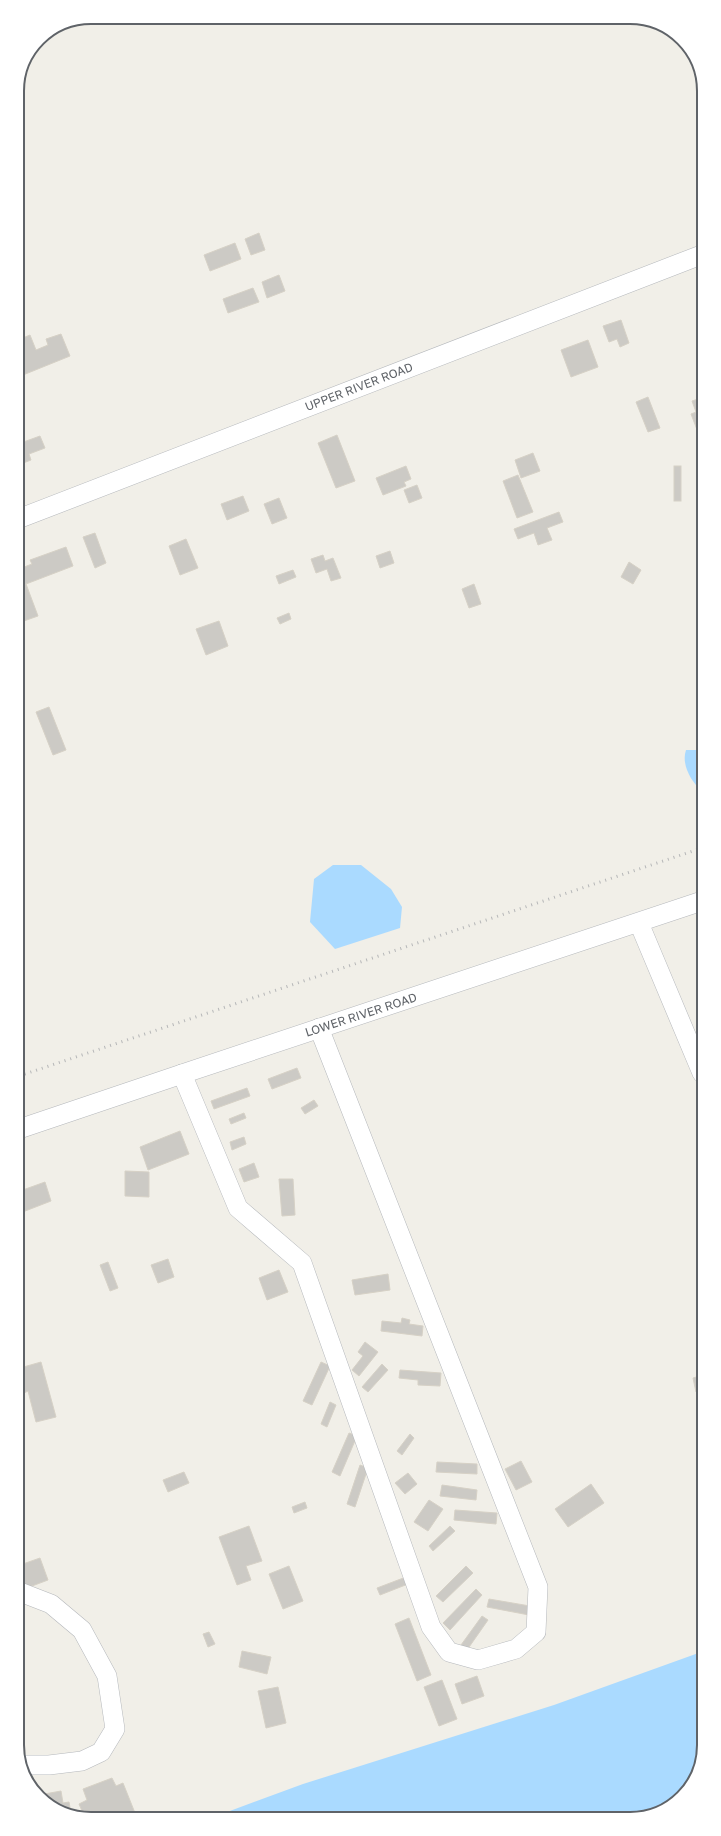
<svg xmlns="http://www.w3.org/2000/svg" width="721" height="1836" viewBox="0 0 721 1836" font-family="'Golos Text',sans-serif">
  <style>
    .water { fill: #aadaff }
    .building { fill: #cccac5; stroke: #d6d1c6 }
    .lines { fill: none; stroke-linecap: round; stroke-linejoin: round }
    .minor-casing { stroke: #b5b8bc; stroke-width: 20 }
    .minor { stroke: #fff; stroke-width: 19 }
    .rail { stroke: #b6b7b8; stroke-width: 3; stroke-dasharray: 1 5; stroke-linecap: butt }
    .labels { text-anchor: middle; stroke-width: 4; stroke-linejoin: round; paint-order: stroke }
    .street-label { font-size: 12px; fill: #5f6368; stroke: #fff }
    .rim { fill: none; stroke: #5f6368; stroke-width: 2 }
  </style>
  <rect width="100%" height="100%" fill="#f1efe8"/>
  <g class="water">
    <path d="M686,750H696L702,760V791C691,782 681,764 686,750Z"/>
    <polygon points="333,865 361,865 391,889 402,907 400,928 335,949 310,922 314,879"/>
    <polygon points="704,1651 704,1745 689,1790 653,1815 211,1818 303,1784 554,1705"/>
  </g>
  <g class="building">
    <polygon points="259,233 265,250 251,255 245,239"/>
    <polygon points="235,243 241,259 210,271 204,255"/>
    <polygon points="279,275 285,291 267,298 262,282"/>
    <polygon points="253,288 259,302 228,313 223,299"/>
    <polygon points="621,320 629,343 620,347 617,339 609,342 603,326"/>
    <polygon points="61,334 70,356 18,377 18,340 30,335 36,350 48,345 46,339"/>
    <polygon points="588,340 598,367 571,377 561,350"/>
    <polygon points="648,397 660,428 648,432 636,402"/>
    <polygon points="701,398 701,440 691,414 696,412 692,401"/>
    <polygon points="337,435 355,481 336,488 318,443"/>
    <polygon points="40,436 45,448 29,454 31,460 18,465 18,444"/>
    <polygon points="533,453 540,471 521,478 515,460"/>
    <polygon points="406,466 411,479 404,482 406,486 383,495 376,478"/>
    <rect x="674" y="466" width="7" height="35"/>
    <polygon points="518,475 533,512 517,518 503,481"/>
    <polygon points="417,485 422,498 409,503 404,490"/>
    <polygon points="243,496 249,511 227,520 221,504"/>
    <polygon points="279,498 287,518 272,524 264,504"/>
    <polygon points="559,512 563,522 547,528 552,540 538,545 534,533 518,539 514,529"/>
    <polygon points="95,533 106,563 95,568 83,537"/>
    <polygon points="186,539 198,568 180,575 169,546"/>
    <polygon points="66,547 73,566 26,584 38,616 18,623 18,587 25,585 19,569 32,564 30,560"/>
    <polygon points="390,551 394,563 380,568 376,556"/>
    <polygon points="323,555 325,561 333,558 341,578 331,581 327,569 316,573 311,559"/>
    <polygon points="629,562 641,570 633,584 621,577"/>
    <polygon points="293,570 296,577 279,584 276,576"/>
    <polygon points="474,584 481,604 469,608 462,589"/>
    <polygon points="289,613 291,619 280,624 277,618"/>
    <polygon points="219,621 228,646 206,655 196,629"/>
    <polygon points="49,707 66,750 53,755 36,712"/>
    <polygon points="297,1068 301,1078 272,1089 268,1079"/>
    <polygon points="247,1088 250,1096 214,1109 211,1101"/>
    <polygon points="314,1100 318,1106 305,1114 301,1108"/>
    <polygon points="244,1113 246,1118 231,1124 229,1119"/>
    <polygon points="180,1131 189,1154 148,1170 140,1147"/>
    <polygon points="244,1137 246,1144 232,1150 230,1142"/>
    <polygon points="254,1163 259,1177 244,1182 239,1169"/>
    <polygon points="125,1171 149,1172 149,1197 125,1196"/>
    <polygon points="279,1179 293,1179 295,1215 282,1216"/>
    <polygon points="45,1182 51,1201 20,1213 20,1191"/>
    <polygon points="168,1259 174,1277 158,1283 151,1265"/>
    <polygon points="108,1262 118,1288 110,1291 100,1265"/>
    <polygon points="279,1270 288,1292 267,1300 259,1278"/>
    <polygon points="388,1274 390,1290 355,1295 352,1280"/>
    <polygon points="402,1318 410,1320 409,1324 423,1326 422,1336 381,1331 382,1321 401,1323"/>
    <polygon points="365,1342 378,1352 359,1376 352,1370 363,1356 358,1352"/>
    <polygon points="41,1362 56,1417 36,1422 28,1391 24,1393 22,1384 20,1384 20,1368"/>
    <polygon points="321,1362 330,1366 312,1405 303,1401"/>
    <polygon points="382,1364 388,1370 368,1392 362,1387"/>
    <polygon points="400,1370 441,1373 440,1386 418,1385 418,1380 399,1378"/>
    <polygon points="703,1375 703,1391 696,1392 693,1378"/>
    <polygon points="330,1402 336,1405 327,1427 321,1424"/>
    <polygon points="349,1433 357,1436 340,1476 332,1472"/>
    <polygon points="410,1434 414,1438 402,1455 397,1451"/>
    <polygon points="521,1461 532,1482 516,1490 505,1469"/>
    <polygon points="437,1462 477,1464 477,1474 436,1472"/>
    <polygon points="360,1465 368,1468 355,1507 347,1504"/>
    <polygon points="184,1472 189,1483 168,1492 163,1480"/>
    <polygon points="408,1473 417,1484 405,1494 395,1483"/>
    <polygon points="591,1484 604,1503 568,1527 555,1509"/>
    <polygon points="442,1485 477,1490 476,1500 440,1496"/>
    <polygon points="429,1500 443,1509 428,1531 414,1522"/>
    <polygon points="305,1502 307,1508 294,1513 292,1507"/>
    <polygon points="455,1510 497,1513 496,1524 454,1520"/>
    <polygon points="249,1526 262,1561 246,1566 251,1580 237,1585 219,1537"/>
    <polygon points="450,1526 455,1531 433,1551 429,1546"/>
    <polygon points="40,1558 48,1580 24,1589 20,1579 20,1565"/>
    <polygon points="289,1566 303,1601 283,1609 269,1574"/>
    <polygon points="466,1566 473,1573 443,1602 436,1596"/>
    <polygon points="406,1577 408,1584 380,1595 377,1588"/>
    <polygon points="476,1589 482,1595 450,1630 443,1623"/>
    <polygon points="489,1599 530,1606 529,1615 487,1607"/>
    <polygon points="482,1616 488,1620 467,1650 461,1645"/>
    <polygon points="409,1618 431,1675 417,1681 395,1624"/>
    <polygon points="209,1632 215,1644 208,1647 203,1634"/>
    <polygon points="242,1651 271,1657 267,1674 239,1667"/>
    <polygon points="477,1676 484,1696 462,1704 455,1684"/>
    <polygon points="442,1680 457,1719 439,1726 424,1687"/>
    <polygon points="278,1687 286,1723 266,1728 258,1691"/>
    <polygon points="112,1778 116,1786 123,1783 137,1818 85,1818 79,1804 87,1800 83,1789"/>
    <polygon points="61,1791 63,1803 69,1802 71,1813 46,1804 39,1795"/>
  </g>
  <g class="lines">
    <g class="minor-casing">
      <g id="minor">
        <polyline points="18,519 701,255"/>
        <polyline points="639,923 702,1073"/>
        <polyline points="182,1074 238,1208 302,1263 431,1627 449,1652 478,1660 516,1649 536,1632 538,1587 319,1028"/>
        <polyline points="19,1129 182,1074 702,901"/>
        <polyline points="20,1592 51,1604 82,1630 107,1676 115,1729 101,1752 82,1761 49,1765 21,1765"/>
      </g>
    </g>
    <use href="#minor" class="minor"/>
    <polyline class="rail" points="19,1076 702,848"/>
  </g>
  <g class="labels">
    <g class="street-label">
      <text transform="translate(359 387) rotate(-21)" y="4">UPPER RIVER ROAD</text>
      <text transform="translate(361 1015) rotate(-18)" y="4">LOWER RIVER ROAD</text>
    </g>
  </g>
  <path d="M0 0H721V1836H0ZM91 24H630A67 67 0 0 1 697 91V1745A67 67 0 0 1 630 1812H91A67 67 0 0 1 24 1745V91A67 67 0 0 1 91 24Z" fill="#fff" fill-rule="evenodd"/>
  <path class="rim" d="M91 24H630A67 67 0 0 1 697 91V1745A67 67 0 0 1 630 1812H91A67 67 0 0 1 24 1745V91A67 67 0 0 1 91 24Z"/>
</svg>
